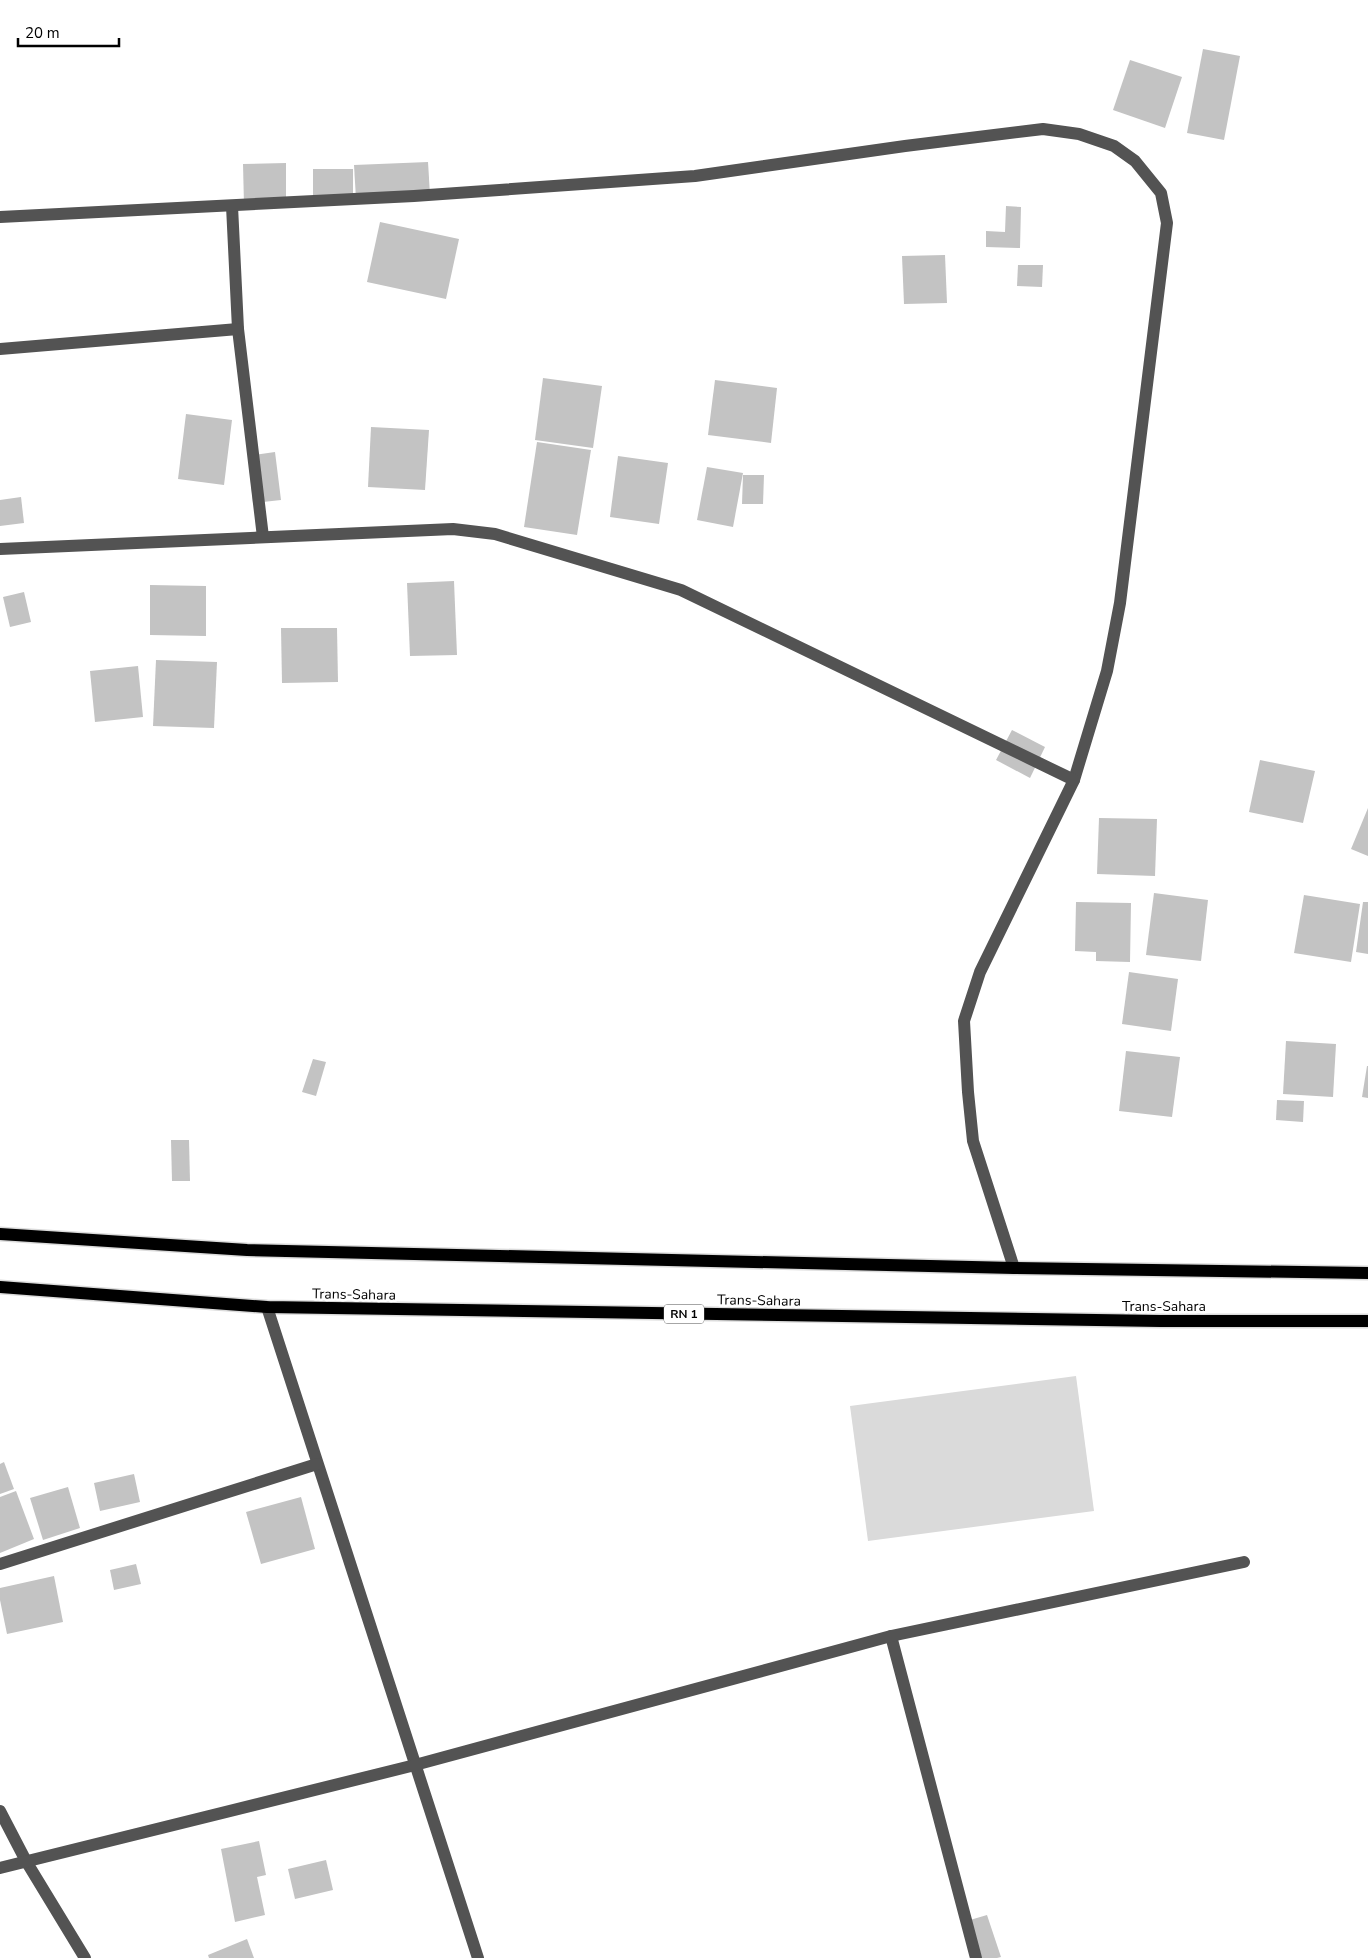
<svg xmlns="http://www.w3.org/2000/svg" width="1368" height="1958" viewBox="0 0 1368 1958" font-family="'Nunito Sans',sans-serif">
  <style>
    .green { fill: #dadada }
    .building { fill: #c3c3c3 }
    .lines { fill: none; stroke-linecap: round; stroke-linejoin: round }
    .major-casing { stroke: #dbdbdb; stroke-width: 15 }
    .minor { stroke: #535353; stroke-width: 12 }
    .major { stroke: #000; stroke-width: 12 }
    .labels { text-anchor: middle; stroke-width: 5; stroke-linejoin: round; paint-order: stroke }
    .shield { fill: #fff; stroke: #4c4c4c; stroke-width: 1 }
    .shield-label { font-size: 12px; font-weight: bold; fill: #000 }
    .street-label { font-size: 14px; fill: #000; stroke: #fff }
  </style>
  <rect width="100%" height="100%" fill="#fff"/>
  <polygon class="green" points="1076,1376 1094,1511 868,1541 850,1406"/>
  <g class="building">
    <polygon points="1203,49 1240,56 1224,140 1187,133"/>
    <polygon points="1130,60 1182,77 1165,128 1113,110"/>
    <polygon points="428,162 430,195 356,199 354,165"/>
    <polygon points="286,163 286,204 244,205 243,164"/>
    <rect x="313" y="169" width="40" height="32"/>
    <polygon points="1006,206 1021,207 1020,248 986,247 986,231 1005,232"/>
    <polygon points="380,222 459,239 446,299 367,282"/>
    <polygon points="945,255 947,303 904,304 902,256"/>
    <polygon points="1018,265 1043,265 1042,287 1017,286"/>
    <polygon points="543,378 602,386 593,448 535,440"/>
    <polygon points="715,380 777,388 771,443 708,435"/>
    <polygon points="186,414 232,420 224,485 178,479"/>
    <polygon points="371,427 429,430 425,490 368,487"/>
    <polygon points="537,442 591,450 577,535 524,527"/>
    <polygon points="275,452 281,500 253,503 248,456"/>
    <polygon points="618,456 668,463 659,524 610,517"/>
    <polygon points="707,467 743,473 733,527 697,520"/>
    <polygon points="743,475 764,475 763,504 742,504"/>
    <polygon points="21,497 24,523 0,526 0,500"/>
    <polygon points="454,581 457,655 410,656 407,583"/>
    <polygon points="150,585 206,586 206,636 150,635"/>
    <polygon points="24,592 31,622 10,627 3,597"/>
    <polygon points="281,628 337,628 338,682 282,683"/>
    <polygon points="156,660 217,662 214,728 153,726"/>
    <polygon points="138,666 143,717 95,722 90,671"/>
    <polygon points="1012,730 1045,747 1030,778 996,760"/>
    <polygon points="1260,760 1315,771 1303,823 1249,812"/>
    <polygon points="1368,808 1368,856 1351,849"/>
    <polygon points="1099,818 1157,819 1155,876 1097,874"/>
    <polygon points="1154,893 1208,900 1201,961 1146,955"/>
    <polygon points="1304,895 1360,904 1351,962 1294,953"/>
    <polygon points="1076,902 1131,903 1130,962 1096,961 1096,952 1075,951"/>
    <polygon points="1363,902 1368,902 1368,954 1356,952"/>
    <polygon points="1129,972 1178,979 1171,1031 1122,1024"/>
    <polygon points="1286,1041 1336,1044 1333,1097 1283,1094"/>
    <polygon points="1126,1051 1180,1057 1172,1117 1119,1111"/>
    <polygon points="313,1059 326,1062 316,1096 302,1092"/>
    <polygon points="1367,1066 1368,1066 1368,1098 1362,1097"/>
    <polygon points="1277,1100 1304,1101 1303,1122 1276,1120"/>
    <polygon points="171,1140 189,1140 190,1181 172,1181"/>
    <polygon points="4,1462 14,1489 0,1494 0,1464"/>
    <polygon points="134,1474 140,1502 100,1511 94,1483"/>
    <polygon points="68,1487 80,1528 43,1540 30,1498"/>
    <polygon points="16,1491 34,1539 0,1553 0,1497"/>
    <polygon points="301,1497 315,1549 261,1564 246,1512"/>
    <polygon points="136,1564 141,1584 114,1590 110,1570"/>
    <polygon points="54,1576 63,1622 7,1634 0,1600 0,1588"/>
    <polygon points="259,1841 266,1875 257,1877 265,1915 235,1922 221,1849"/>
    <polygon points="326,1860 333,1890 295,1899 288,1869"/>
    <polygon points="987,1915 1001,1957 997,1958 982,1958 970,1920"/>
    <polygon points="247,1939 254,1958 209,1958 208,1955"/>
  </g>
  <g class="lines">
    <g class="major-casing">
      <g id="major">
        <polyline points="0,1234 247,1250 1014,1268 1368,1273"/>
        <polyline points="0,1287 267,1307 1160,1321 1368,1321"/>
      </g>
    </g>
    <g class="minor">
      <polyline points="232,206 238,329 263,537"/>
      <polyline points="0,217 414,196 695,176 905,146 1043,129 1079,134 1114,146 1135,161 1161,193 1167,223 1120,603 1107,671 1074,780 980,972 964,1021 968,1092 973,1141 1014,1268"/>
      <polyline points="0,349 238,329"/>
      <polyline points="0,549 453,529 495,534 681,590 1074,780"/>
      <polyline points="267,1307 478,1958"/>
      <polyline points="0,1564 317,1464"/>
      <polyline points="891,1636 976,1958"/>
      <polyline points="0,1811 26,1861 85,1958"/>
      <polyline points="0,1868 415,1765 891,1636 1244,1562"/>
    </g>
    <use href="#major" class="major"/>
  </g>
  <g class="labels">
    <rect class="shield" x="664" y="1304.5" width="40" height="19" rx="4"/>
    <g class="shield-label">
      <text x="684" y="1318">RN 1</text>
    </g>
    <g class="street-label">
      <text transform="translate(354 1294) rotate(1)" y="5">Trans-Sahara</text>
      <text transform="translate(759 1300) rotate(1)" y="5">Trans-Sahara</text>
      <text x="1164" y="1311">Trans-Sahara</text>
    </g>
  </g>
  <path d="M18 38v8h101v-8" fill="none" stroke="#000000" stroke-width="2.5"/>
  <text x="25" y="38" font-size="15" fill="#000000" stroke="#ffffff" stroke-width="4" paint-order="stroke">20 m</text>
</svg>
